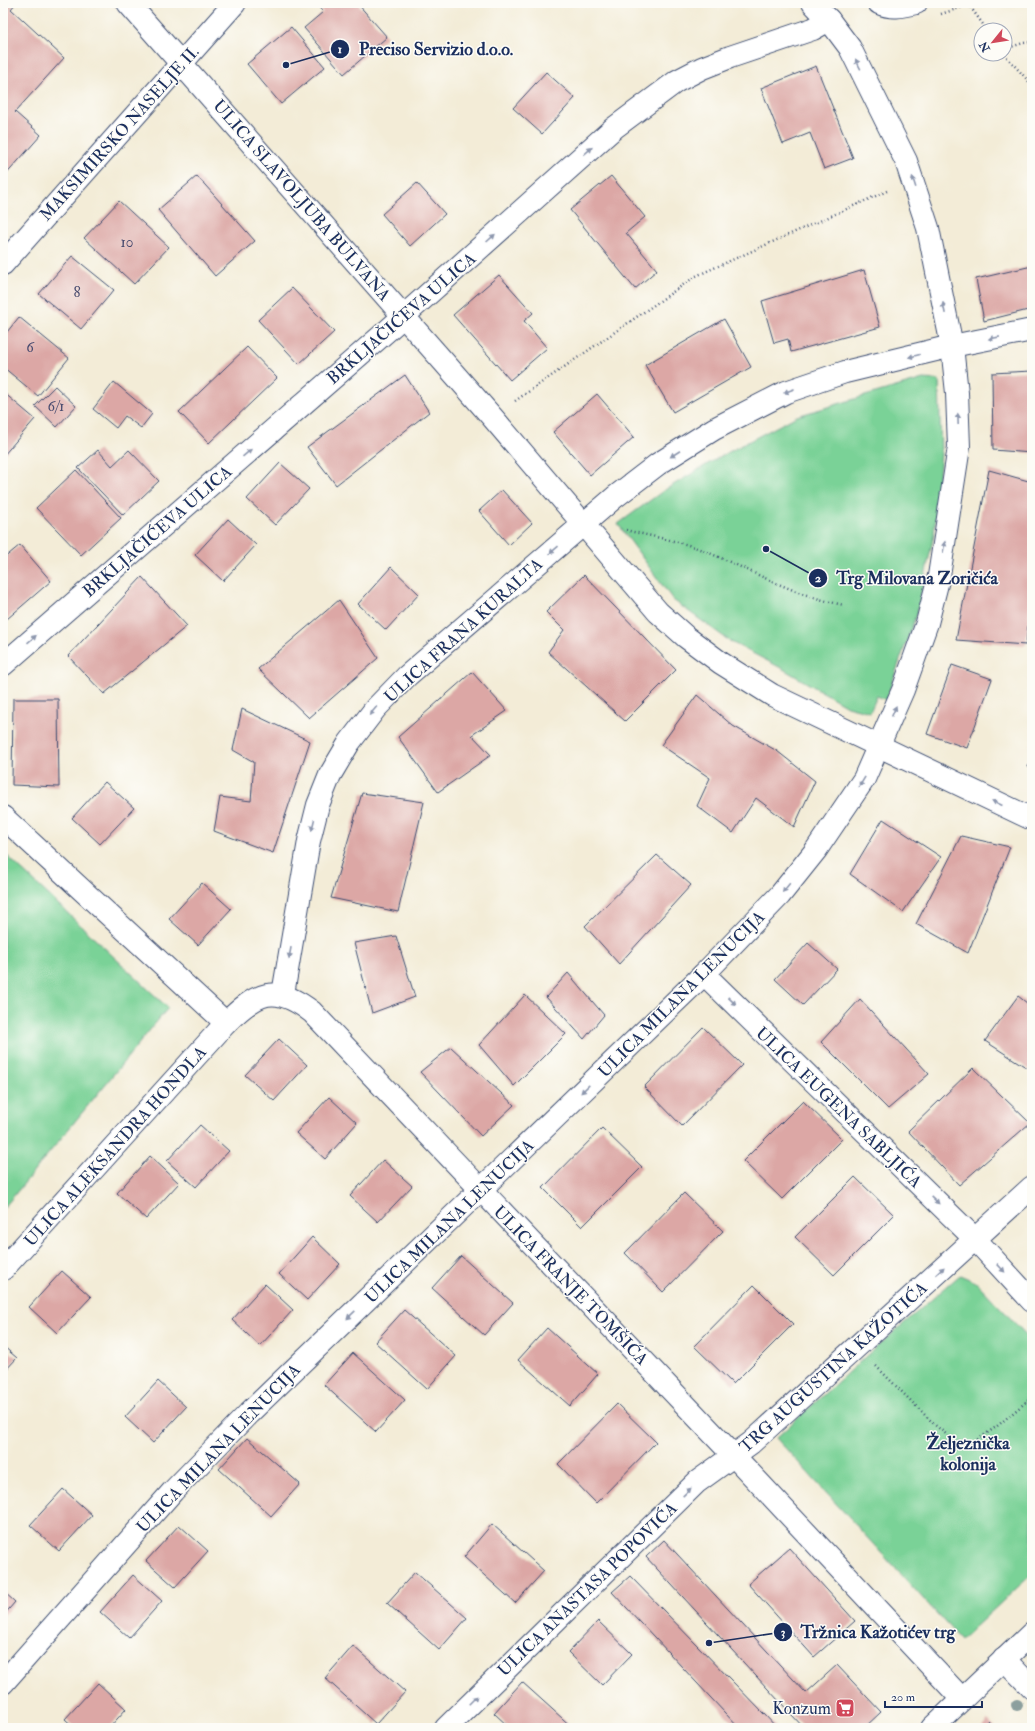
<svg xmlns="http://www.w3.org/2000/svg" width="1035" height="1731" viewBox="0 0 1035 1731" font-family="'IM FELL Double Pica',serif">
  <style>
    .green { fill: #7ad297; stroke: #4a807a }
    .building { fill: #dca7a5 }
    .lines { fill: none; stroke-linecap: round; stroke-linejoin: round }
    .minor-casing { stroke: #3b4b70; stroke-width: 24 }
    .path { stroke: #3b4b70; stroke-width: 2.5; stroke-dasharray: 1 3; stroke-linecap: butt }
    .minor { stroke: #fff; stroke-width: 22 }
    .tree { fill: #8c9f9e }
    .oneway { fill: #8d97ae }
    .labels { text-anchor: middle; stroke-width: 3; stroke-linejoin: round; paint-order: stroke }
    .number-label { font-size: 15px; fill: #4b4d70 }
    .street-label { font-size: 17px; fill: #1b2f5e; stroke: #fdfcf7 }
    .poi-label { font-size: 17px; fill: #1b2f5e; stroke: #fdfcf7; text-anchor: end }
    .neighbourhood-label { font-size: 18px; font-weight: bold; fill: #1b2f5e; stroke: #fdfcf7 }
    .leader { fill: none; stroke: #1b2f5e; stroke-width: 1.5 }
    .callout-dot { fill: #1b2f5e; stroke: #fdfcf7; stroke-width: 1.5 }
    .mark-label { font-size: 12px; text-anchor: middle; font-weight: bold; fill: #fff }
    .callout-label { font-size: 18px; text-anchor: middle; font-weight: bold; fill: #1b2f5e; stroke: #fdfcf7; stroke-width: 3; stroke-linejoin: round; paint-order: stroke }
  </style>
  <rect width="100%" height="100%" fill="#fdfcf7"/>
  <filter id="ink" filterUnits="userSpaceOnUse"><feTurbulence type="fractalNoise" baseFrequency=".025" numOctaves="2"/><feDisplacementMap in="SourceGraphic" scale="8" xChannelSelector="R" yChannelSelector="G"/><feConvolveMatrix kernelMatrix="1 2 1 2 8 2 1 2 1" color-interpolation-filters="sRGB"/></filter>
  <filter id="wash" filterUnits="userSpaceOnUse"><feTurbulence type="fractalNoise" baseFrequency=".012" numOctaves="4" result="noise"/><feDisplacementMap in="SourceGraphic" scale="16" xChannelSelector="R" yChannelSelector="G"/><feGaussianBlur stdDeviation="0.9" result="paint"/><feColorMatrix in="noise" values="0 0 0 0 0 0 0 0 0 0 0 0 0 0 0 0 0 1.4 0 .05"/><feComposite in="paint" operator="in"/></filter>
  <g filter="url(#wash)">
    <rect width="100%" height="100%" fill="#f3ecd7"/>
    <g class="green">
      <polygon points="923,379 939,380 941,454 934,535 917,612 886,700 877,696 870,712 847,706 783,669 731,642 673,600 618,524 663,491 721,456 797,416"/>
      <polygon points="3,852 168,1008 3,1209"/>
      <polygon points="960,1275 976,1282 1032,1341 1032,1574 961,1640 776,1438 866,1356"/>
    </g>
    <g id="blocks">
      <g class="building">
        <polygon points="3,3 16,3 11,9 64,58 15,112 41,135 3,178"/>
        <polygon points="315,3 357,3 387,37 344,74 304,28 323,12"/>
        <polygon points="291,27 325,67 281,104 247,64"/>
        <polygon points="816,66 853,158 824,169 810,133 783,144 761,88"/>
        <polygon points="546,72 575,98 542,134 513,108"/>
        <polygon points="197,176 255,241 215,276 158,210"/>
        <polygon points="611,176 645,217 626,233 657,270 635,289 570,210"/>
        <polygon points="417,183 445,214 410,246 382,214"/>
        <polygon points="119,201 169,247 134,284 84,238"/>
        <polygon points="72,256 114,290 81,329 39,294"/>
        <polygon points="1032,266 1032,309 984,321 976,279"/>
        <polygon points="864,270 880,327 791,352 788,339 774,343 762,301"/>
        <polygon points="499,275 533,313 524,321 547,348 510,380 453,315"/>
        <polygon points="292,288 334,332 299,364 258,320"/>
        <polygon points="19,317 69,358 38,396 3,367 3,337"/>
        <polygon points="724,319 751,367 673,412 645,365"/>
        <polygon points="247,347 277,378 209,443 179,412"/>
        <polygon points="1032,371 1032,453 993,450 992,373"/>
        <polygon points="405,375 429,412 336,485 307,447"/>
        <polygon points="114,382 152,414 141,428 125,416 116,428 93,409"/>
        <polygon points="55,386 76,406 57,427 35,406"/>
        <polygon points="3,392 35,419 3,456"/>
        <polygon points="597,394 634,437 590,475 553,432"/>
        <polygon points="98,450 112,466 129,450 159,481 123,515 78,468"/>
        <polygon points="280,463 309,489 275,525 247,499"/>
        <polygon points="76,470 121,518 81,555 36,508"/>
        <polygon points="989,470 1032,482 1032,582 1026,645 956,640"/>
        <polygon points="502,490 532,523 509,545 479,511"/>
        <polygon points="228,519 256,545 223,581 195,555"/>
        <polygon points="20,545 51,581 7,619 3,614 3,559"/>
        <polygon points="391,567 419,594 386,630 358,604"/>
        <polygon points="584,575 676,670 625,721 548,652 564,630 546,612"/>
        <polygon points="142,577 187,626 104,694 68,656"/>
        <polygon points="339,600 378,658 309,718 258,669"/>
        <polygon points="952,665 992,679 967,748 927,734"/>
        <polygon points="472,672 507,711 472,735 491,755 438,792 398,737"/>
        <polygon points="697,695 733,726 777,751 815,781 794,827 756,798 733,833 697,806 710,778 661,745"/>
        <polygon points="13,699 58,699 59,787 12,785"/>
        <polygon points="242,709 310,741 273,853 214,831 220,797 251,801 254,762 233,750"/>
        <polygon points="1032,755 1032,769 1028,767"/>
        <polygon points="105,782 134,808 100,844 72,818"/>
        <polygon points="362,793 424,802 398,912 331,898"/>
        <polygon points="883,819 941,857 903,912 850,874"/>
        <polygon points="961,836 1010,847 968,953 916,924"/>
        <polygon points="657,855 691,885 619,964 585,926"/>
        <polygon points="202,883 231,909 198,945 169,919"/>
        <polygon points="396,936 415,997 372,1013 354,943"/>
        <polygon points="808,943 837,969 803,1005 775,979"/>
        <polygon points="568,973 604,1015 584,1039 546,997"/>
        <polygon points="525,995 566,1034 514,1086 479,1045"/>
        <polygon points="1018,996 1032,1007 1032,1071 985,1041"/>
        <polygon points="860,999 929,1074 888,1109 821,1042"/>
        <polygon points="703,1027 742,1065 682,1126 644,1087"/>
        <polygon points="279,1039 307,1065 274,1101 245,1075"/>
        <polygon points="451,1047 514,1105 481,1136 420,1072"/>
        <polygon points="973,1068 1030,1123 959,1185 908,1131"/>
        <polygon points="329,1097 357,1123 325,1159 296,1133"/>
        <polygon points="803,1101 842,1139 782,1199 743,1161"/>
        <polygon points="200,1125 229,1151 196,1187 167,1161"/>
        <polygon points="602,1128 642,1167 582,1227 543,1188"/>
        <polygon points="150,1156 179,1183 146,1219 117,1193"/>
        <polygon points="383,1160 412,1186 378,1222 350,1196"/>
        <polygon points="855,1177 894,1215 834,1275 795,1237"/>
        <polygon points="684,1193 723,1231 663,1292 625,1253"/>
        <polygon points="312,1237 340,1264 307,1300 279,1274"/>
        <polygon points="461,1256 513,1303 484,1335 432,1288"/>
        <polygon points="62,1271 91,1297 57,1333 29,1307"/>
        <polygon points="265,1284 293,1310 260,1346 232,1320"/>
        <polygon points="754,1285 793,1324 733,1384 694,1346"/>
        <polygon points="404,1310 456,1356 427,1389 375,1342"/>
        <polygon points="547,1328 598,1374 570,1406 518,1360"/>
        <polygon points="3,1346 17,1358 3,1373"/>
        <polygon points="353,1353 405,1400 376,1432 324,1385"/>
        <polygon points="158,1381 186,1407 153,1443 125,1417"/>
        <polygon points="617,1404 656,1442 596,1503 558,1464"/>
        <polygon points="247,1438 300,1484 271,1516 219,1469"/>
        <polygon points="63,1489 92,1515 59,1551 30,1525"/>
        <polygon points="492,1524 544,1571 515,1603 464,1557"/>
        <polygon points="179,1525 208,1551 175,1587 146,1561"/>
        <polygon points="664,1540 806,1693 837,1665 881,1712 864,1728 804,1728 646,1557"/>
        <polygon points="789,1548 855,1621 814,1657 748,1584"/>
        <polygon points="415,1572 467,1618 439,1650 387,1603"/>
        <polygon points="133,1575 162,1601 129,1638 100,1612"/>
        <polygon points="630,1576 764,1714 777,1728 739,1728 612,1592"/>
        <polygon points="3,1591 15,1602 3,1616"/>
        <polygon points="598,1621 632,1654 602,1685 568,1652"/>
        <polygon points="353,1646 405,1692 376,1724 325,1678"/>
        <polygon points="522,1682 573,1728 510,1728 494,1713"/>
        <polygon points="98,1683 126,1709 109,1728 75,1728 65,1719"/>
        <polygon points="988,1721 995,1728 981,1728"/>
      </g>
    </g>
  </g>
  <g filter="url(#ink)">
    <use href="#blocks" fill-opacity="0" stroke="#3b4b70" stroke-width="1"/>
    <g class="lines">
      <g class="minor-casing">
        <g id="minor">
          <polyline points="128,3 493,418 658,612 686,637 721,663 772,695 1032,819"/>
          <path d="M879,3C892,9 903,6 916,3"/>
          <polyline points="3,264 235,3"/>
          <polyline points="3,665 387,331 614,128 677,81 702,68 730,57 813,29 829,20"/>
          <polyline points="3,817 226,1023"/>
          <polyline points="704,974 975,1239 1032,1301"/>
          <polyline points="283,994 309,841 318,805 330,775 349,743 375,709 407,676 615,497 658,464 714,429 786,392 845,372 952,346 1032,330"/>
          <path d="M3,1269L226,1023C257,992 275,983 312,1012L734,1456L962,1699"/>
          <polyline points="1004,1659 1032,1688"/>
          <polyline points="3,1683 173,1491 249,1413 704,974 780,895 816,850 864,779 903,690 927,623 939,576 959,447 957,393 952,346 928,228 906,161 850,48 829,20 813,3"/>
          <polyline points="446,1728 697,1482 751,1443 1032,1187"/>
          <polyline points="932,1728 1032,1633"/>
        </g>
      </g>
      <g class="path">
        <polyline points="1022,3 1032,6"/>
        <polyline points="969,5 988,3"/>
        <polyline points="941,14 969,5 987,30"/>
        <polyline points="1005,49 1023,43 1032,42"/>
        <polyline points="1004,54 1032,85"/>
        <polyline points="515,401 696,276 887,191"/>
        <path d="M626,530C648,536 676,540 697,548C746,567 791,595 844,605"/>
        <polyline points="876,1366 935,1425 952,1439 970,1443 980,1438 996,1427 1032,1397"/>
      </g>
      <use href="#minor" class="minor"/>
    </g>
    <circle class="tree" cx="1017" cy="1705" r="6"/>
    <defs><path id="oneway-solid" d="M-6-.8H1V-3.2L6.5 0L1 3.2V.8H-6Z"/></defs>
    <g class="oneway">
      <use href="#oneway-solid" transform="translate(858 64) rotate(-117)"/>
      <use href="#oneway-solid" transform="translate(588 151) rotate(-42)"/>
      <use href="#oneway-solid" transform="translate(914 182) rotate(-108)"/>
      <use href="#oneway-solid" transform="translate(491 238) rotate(-42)"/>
      <use href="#oneway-solid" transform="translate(944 308) rotate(-101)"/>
      <use href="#oneway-solid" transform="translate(994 338) rotate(169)"/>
      <use href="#oneway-solid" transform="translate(914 356) rotate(166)"/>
      <use href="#oneway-solid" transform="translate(789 391) rotate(159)"/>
      <use href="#oneway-solid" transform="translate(958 419) rotate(-92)"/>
      <use href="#oneway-solid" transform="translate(247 453) rotate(-41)"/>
      <use href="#oneway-solid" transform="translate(675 454) rotate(147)"/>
      <use href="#oneway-solid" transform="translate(944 547) rotate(-80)"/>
      <use href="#oneway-solid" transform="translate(554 550) rotate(139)"/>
      <use href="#oneway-solid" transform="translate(32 639) rotate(-41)"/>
      <use href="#oneway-solid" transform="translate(373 711) rotate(130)"/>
      <use href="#oneway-solid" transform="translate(894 711) rotate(-67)"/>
      <use href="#oneway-solid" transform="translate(862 782) rotate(121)"/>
      <use href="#oneway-solid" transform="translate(997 803) rotate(-155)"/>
      <use href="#oneway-solid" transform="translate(313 825) rotate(104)"/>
      <use href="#oneway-solid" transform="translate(786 888) rotate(129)"/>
      <use href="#oneway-solid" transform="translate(290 953) rotate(100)"/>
      <use href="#oneway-solid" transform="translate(732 1001) rotate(44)"/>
      <use href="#oneway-solid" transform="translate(585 1089) rotate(136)"/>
      <use href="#oneway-solid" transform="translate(935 1200) rotate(44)"/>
      <use href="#oneway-solid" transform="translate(1001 1268) rotate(47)"/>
      <use href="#oneway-solid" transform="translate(940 1271) rotate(-43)"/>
      <use href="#oneway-solid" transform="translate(351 1315) rotate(136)"/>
      <use href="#oneway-solid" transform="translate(687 1492) rotate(-44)"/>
      <use href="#oneway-solid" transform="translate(473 1700) rotate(-45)"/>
    </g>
  </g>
  <defs>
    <g id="supermarket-square" transform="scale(1)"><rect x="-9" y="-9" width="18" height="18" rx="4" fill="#d1495b" stroke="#fdfcf7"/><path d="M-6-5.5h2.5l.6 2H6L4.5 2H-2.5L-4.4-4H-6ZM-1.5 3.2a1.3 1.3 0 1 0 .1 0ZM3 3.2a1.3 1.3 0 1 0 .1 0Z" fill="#fff"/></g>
  </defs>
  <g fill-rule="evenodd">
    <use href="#supermarket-square" x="845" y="1708"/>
  </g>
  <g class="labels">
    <g class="number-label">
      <text x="127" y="247">10</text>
      <text x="77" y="297">8</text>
      <text x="30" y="352">6</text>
      <text x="56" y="411">6/1</text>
    </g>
    <g class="street-label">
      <text transform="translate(119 133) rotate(-48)" y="6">MAKSIMIRSKO NASELJE II.</text>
      <text transform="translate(302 200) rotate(49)" y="6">ULICA SLAVOLJUBA BULVANA</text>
      <text transform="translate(401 318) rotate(-41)" y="6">BRKLJAČIĆEVA ULICA</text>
      <text transform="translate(157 531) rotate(-41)" y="6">BRKLJAČIĆEVA ULICA</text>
      <text transform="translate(463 630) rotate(-42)" y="6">ULICA FRANA KURALTA</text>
      <text transform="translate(681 994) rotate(-45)" y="6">ULICA MILANA LENUCIJA</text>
      <text transform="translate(839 1107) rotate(44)" y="6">ULICA EUGENA SABLJIĆA</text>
      <text transform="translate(115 1146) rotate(-48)" y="6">ULICA ALEKSANDRA HONDLA</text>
      <text transform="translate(449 1221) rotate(-44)" y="6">ULICA MILANA LENUCIJA</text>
      <text transform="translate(571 1285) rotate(46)" y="6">ULICA FRANJE TOMŠIĆA</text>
      <text transform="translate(833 1367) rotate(-42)" y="6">TRG AUGUSTINA KAŽOTIĆA</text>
      <text transform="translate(218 1448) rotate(-46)" y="6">ULICA MILANA LENUCIJA</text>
      <text transform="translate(587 1589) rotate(-44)" y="6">ULICA ANASTASA POPOVIĆA</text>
    </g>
    <g class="poi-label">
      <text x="831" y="1714">Konzum</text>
    </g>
    <g class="neighbourhood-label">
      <text x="968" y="1449">Željeznička<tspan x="968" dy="21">kolonija</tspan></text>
    </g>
  </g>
  <path class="leader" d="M286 65L340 49M766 549L818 578M709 1643L783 1632"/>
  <g class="callout-dot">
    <circle cx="286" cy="65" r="4"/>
    <circle cx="766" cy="549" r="4"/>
    <circle cx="709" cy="1643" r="4"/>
    <circle cx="340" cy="49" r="10"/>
    <circle cx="818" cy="578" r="10"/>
    <circle cx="783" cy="1632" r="10"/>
  </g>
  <g class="mark-label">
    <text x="340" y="53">1</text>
    <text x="818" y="582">2</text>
    <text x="783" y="1636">3</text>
  </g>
  <g class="callout-label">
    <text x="436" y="55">Preciso Servizio d.o.o.</text>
    <text x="917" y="584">Trg Milovana Zoričića</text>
    <text x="878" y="1638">Tržnica Kažotićev trg</text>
  </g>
  <rect width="1035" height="1731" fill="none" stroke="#fdfcf7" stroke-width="16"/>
  <g transform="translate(993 42) rotate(240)"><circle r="19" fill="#fdfcf7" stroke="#a3aaba"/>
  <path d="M0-3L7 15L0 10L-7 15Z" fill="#d1495b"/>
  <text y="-6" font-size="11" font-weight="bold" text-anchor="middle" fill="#1b2f5e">N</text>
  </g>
  <path d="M885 1701v6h97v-6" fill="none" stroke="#1b2f5e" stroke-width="2"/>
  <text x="891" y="1701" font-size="12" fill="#1b2f5e" stroke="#fdfcf7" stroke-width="3" paint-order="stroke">20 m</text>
</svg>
